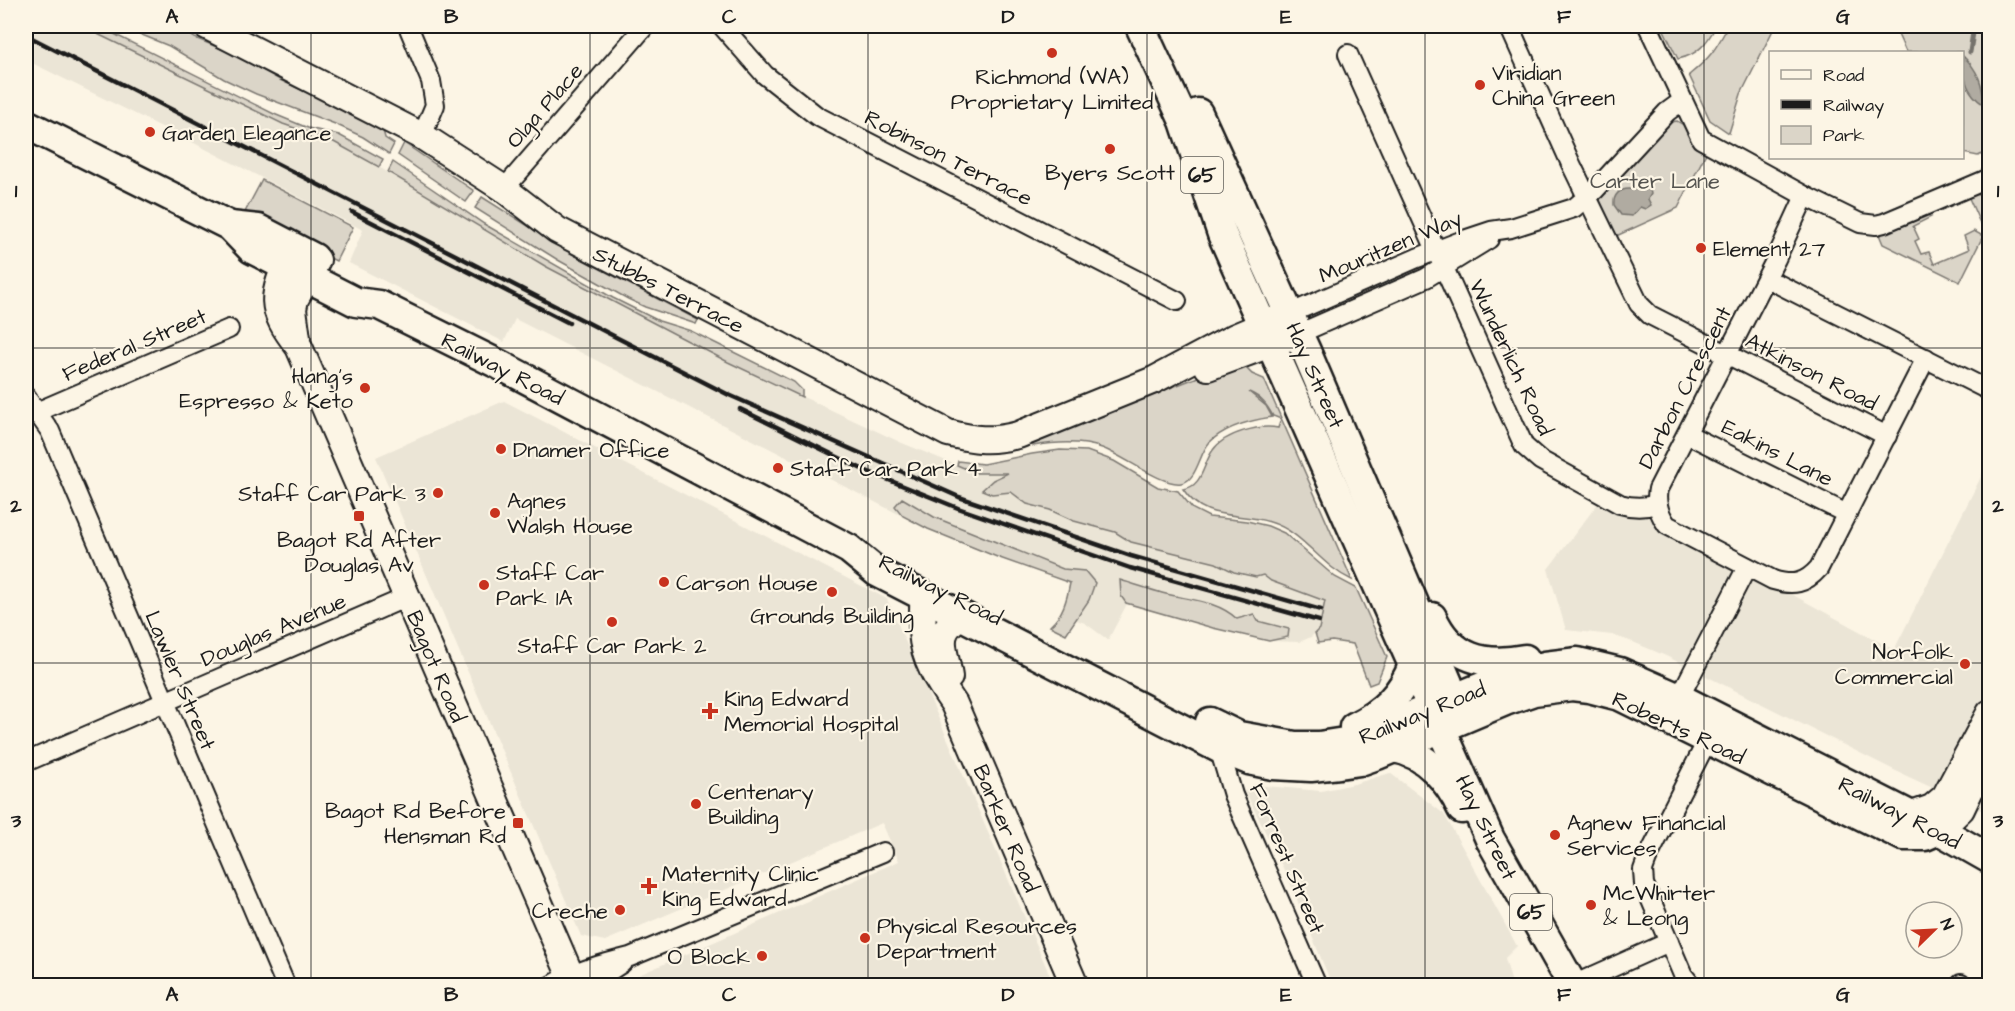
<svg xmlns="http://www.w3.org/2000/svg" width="2015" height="1011" viewBox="0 0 2015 1011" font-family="'Architects Daughter',sans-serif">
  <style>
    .built { fill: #ebe5d6 }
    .green { fill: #dbd5c8; stroke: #7c7872; stroke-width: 1.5 }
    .water { fill: #b0aba1; stroke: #75726c; stroke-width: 1.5 }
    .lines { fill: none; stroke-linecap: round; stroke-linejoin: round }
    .stream { stroke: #75726c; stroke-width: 5 }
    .street-casing { stroke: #1c1c1c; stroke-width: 22 }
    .secondary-casing { stroke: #1c1c1c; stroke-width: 30 }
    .primary-casing { stroke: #1c1c1c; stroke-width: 33 }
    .street { stroke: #fcf5e5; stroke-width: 18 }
    .secondary { stroke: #fcf5e5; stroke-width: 26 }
    .primary { stroke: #fcf5e5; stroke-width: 28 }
    .rail { stroke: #1c1c1c; stroke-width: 4.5 }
    .grid { fill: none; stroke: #1c1c1c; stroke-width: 1.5; stroke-opacity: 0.55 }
    .poi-dot { fill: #c8321e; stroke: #fcf5e5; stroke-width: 2 }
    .labels { text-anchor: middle; stroke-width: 4.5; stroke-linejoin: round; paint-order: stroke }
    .shield { fill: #fcf5e5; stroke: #5f5d58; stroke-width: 1.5 }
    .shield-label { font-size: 21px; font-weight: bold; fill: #1c1c1c }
    .poi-label { font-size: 22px; fill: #1c1c1c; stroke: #fcf5e5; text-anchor: start }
    .street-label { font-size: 22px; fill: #1c1c1c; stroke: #fcf5e5 }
    .park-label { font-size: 22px; fill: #555450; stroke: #fcf5e5 }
    .neatline { fill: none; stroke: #1c1c1c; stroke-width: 2 }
    .grid-label { font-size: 20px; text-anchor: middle; font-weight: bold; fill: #1c1c1c }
  </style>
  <rect width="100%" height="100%" fill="#fcf5e5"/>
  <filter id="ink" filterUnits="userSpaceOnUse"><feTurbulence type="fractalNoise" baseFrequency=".0167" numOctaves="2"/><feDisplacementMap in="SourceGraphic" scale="12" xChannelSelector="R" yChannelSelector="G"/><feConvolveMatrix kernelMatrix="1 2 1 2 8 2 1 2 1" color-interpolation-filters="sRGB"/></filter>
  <g filter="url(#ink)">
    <g class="built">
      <polygon points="26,26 81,26 283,124 332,141 728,362 902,443 976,473 1010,473 1169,524 1326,602 1319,629 1311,637 1299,642 1269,641 1213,628 1127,604 1108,640 1085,623 1068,617 1070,583 997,557 928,529 515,319 504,342 349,263 363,230 194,143 26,60"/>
      <polygon points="504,401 887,599 1054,985 616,985 899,861 882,823 605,941 581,936 376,457"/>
      <polygon points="1989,461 1989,814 1896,771 1666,656 1633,642 1612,635 1566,630 1548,569 1606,493 1894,650"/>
      <polygon points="1390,773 1444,814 1517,946 1505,958 1511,980 1514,985 1332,985 1289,880 1245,791 1254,785 1321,791 1354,784"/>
    </g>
    <g class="green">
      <polygon points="81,26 98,26 274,114 308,128 339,135 383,159 379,167 332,141 283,124"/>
      <polygon points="120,26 176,26 195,38 234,54 280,80 343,109 383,130 385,138 394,144 389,154 363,137 335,124 256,94 224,79 169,46"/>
      <path d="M1662,26H1716C1707,43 1698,55 1678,59Z"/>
      <path d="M1728,26H1775L1741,94L1729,133L1710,120L1689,75C1710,58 1716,49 1728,26Z"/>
      <polygon points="1899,26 1989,26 1989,151 1978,156 1963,153 1962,52 1906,52 1896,30"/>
      <polygon points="1677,121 1684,125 1694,146 1706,153 1678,208 1614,237 1600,205 1600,199 1604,190 1669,122"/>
      <polygon points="404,143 474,191 466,202 398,155"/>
      <polygon points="393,162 484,224 613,298 659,321 691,331 794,382 802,390 802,397 728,362 545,266 388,172"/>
      <polygon points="262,180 353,227 336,261 244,214"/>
      <polygon points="1989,187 1989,205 1980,223 1968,196"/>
      <polygon points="482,197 574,255 698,320 696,324 645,307 628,299 558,260 475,208"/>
      <polygon points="1926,214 1931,217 1913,226 1919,239 1915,241 1921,254 1929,252 1934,264 1969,249 1964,236 1974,231 1983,236 1960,282 1883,244 1878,232"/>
      <path d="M1239,361L1252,374L1264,379L1352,580C1319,565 1304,532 1270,522C1237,511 1205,523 1183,489C1203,487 1203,463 1213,450C1225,433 1260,424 1278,428L1281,419L1273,416C1267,405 1261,397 1249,392L1266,406L1272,417C1252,420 1224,427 1209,443C1199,454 1197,481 1181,483C1162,486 1124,456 1102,448C1080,440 1056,442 1033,446L1029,443Z"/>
      <polygon points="1060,450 1087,451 1114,461 1158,487 1178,491 1193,509 1209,517 1247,521 1268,526 1284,533 1335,577 1356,588 1387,657 1377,682 1369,685 1353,644 1332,641 1318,643 1315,633 1319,629 1325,601 1271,581 1263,575 1256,577 1234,572 1216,563 1131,542 1115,532 1074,521 1050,510 1027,504 1011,492 992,494 982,490 993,480 1008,473 976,473 957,465 958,461 983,464 1032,454"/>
      <path d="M902,498L934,517L1063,569L1085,571L1095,583L1089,600L1066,634L1050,626C1063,615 1067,599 1070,583L997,557L928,529L903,516L895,506Z"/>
      <path d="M1120,580C1134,584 1148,589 1162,593C1188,600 1217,600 1237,619L1254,614L1258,621L1289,629L1288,637L1269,641L1213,628L1126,603L1121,596Z"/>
    </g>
    <g class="water">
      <path d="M1963,56C1977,69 1984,85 1983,104C1966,93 1962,75 1963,56Z"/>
      <path d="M1639,181L1649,185L1651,194L1648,199L1651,205L1645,209L1640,207L1632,216L1621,215L1614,205C1613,195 1620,188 1631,189L1635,182Z"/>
    </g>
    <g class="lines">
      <polyline class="stream" points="1970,52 1974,26"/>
      <g class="street-casing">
        <g id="street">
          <polyline points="408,26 431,81 435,105 422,136"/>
          <polyline points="722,26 765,75 817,116 1177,301"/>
          <polyline points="1509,26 1571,164 1639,304 1650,315 1887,436"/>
          <polyline points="1648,26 1701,139 1805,196 1860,223 1876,225 1884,223 1990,178"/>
          <path d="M1348,54L1524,446L1540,460L1620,504C1633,508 1644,508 1657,504"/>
          <polyline points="504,189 645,26"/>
          <path d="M1805,196L1776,259L1658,489C1655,503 1659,514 1667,525L1773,580C1793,586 1805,584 1819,568L1926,358"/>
          <polyline points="1778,284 1990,391"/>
          <polyline points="1289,314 1417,258 1461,241 1491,231 1511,228 1574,208 1595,190 1667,112 1682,101"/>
          <polyline points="1298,334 1426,278 1489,239"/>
          <polyline points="26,397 50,431 286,986"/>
          <polyline points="27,416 229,329"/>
          <polyline points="1687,434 1847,514"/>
          <polyline points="1679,698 1747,567"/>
          <polyline points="1219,748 1233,795 1317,986"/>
          <polyline points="26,762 407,597"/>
          <polyline points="1573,985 1669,942"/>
          <path d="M550,986C576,971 602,964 630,957L883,852"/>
          <polyline points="587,986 622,963"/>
          <polyline points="1692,986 1683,975 1644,884 1643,870 1647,859 1708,739"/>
          <polyline points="1961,986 1961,984"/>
        </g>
      </g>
      <g class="secondary-casing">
        <g id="secondary">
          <path d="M207,26L422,136L504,189L557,230L948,433C975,440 990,442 1018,435L1154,380L1235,337L1280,318"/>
          <path d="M293,249C273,295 266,305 299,347L575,986"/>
          <polyline points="297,338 293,309 295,299 317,260"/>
          <polyline points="1208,367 1289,337"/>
          <path d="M923,594C924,607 922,619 922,632C924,660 938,681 954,704L1075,986"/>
          <path d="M949,677C945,649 932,633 962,615"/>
          <polyline points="1909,816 1932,808 1945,797 1990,713"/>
          <polyline points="1939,830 1961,809 1980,769"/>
        </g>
      </g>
      <g class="primary-casing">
        <g id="primary">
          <polyline points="1140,26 1184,121 1222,234 1490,839 1573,986"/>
          <polyline points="1198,113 1306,351 1448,683 1451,700 1447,719"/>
          <polyline points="26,124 230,226 252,249 356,302 379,305 500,365 849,549 877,572 1219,748 1249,760 1273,765 1311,767 1339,764 1360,761 1377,755 1505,701 1534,691 1572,686 1589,688 1620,696 1903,836 1925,836 1939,830"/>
          <polyline points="230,226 258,229 314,258"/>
          <path d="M1432,617C1451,659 1484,667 1525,659"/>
          <polyline points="1210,722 1239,736 1295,746 1319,746 1351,741 1511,675 1545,666 1578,662 1620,672 1679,698 1939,830 1990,859"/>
          <path d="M1354,727C1382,713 1402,695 1413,665"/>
          <path d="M1393,748C1425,752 1449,781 1462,809"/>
        </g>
      </g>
      <use href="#street" class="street"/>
      <use href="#secondary" class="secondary"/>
      <use href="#primary" class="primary"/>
      <g class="rail">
        <polyline points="26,35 729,395 959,497 1131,556 1321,610"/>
        <polyline points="352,212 569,323"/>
        <polyline points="740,409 864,470 958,508 1130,568 1319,621"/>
      </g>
    </g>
  </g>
  <path class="grid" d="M311,26V986M590,26V986M868,26V986M1147,26V986M1425,26V986M1704,26V986M26,348H1990M26,663H1990"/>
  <g class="poi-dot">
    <circle cx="1052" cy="53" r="6"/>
    <circle cx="1480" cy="85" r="6"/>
    <circle cx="150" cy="132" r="6"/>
    <circle cx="1110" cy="149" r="6"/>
    <circle cx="1701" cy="248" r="6"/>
    <circle cx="365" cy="388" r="6"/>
    <circle cx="501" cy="449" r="6"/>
    <circle cx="778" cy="468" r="6"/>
    <circle cx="438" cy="493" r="6"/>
    <circle cx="495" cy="513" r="6"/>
    <rect x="353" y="510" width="12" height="12" rx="3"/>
    <circle cx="664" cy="582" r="6"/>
    <circle cx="484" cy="585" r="6"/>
    <circle cx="832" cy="592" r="6"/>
    <circle cx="612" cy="622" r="6"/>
    <circle cx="1965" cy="664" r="6"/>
    <path d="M707 702h6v6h6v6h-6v6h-6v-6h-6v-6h6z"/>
    <circle cx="696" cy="804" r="6"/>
    <rect x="512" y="817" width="12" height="12" rx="3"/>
    <circle cx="1555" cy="835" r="6"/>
    <path d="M646 877h6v6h6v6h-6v6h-6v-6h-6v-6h6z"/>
    <circle cx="1591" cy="905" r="6"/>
    <circle cx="620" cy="910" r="6"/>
    <circle cx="865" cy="938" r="6"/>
    <circle cx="762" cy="956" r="6"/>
  </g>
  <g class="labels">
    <g class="shield">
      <rect x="1181" y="157" width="42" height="36" rx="4.5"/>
      <rect x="1510" y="894" width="42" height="36" rx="4.5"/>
    </g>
    <g class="shield-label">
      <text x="1202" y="182">65</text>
      <text x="1531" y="919">65</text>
    </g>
    <g class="poi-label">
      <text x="1492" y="80">Viridian<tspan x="1492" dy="25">China Green</tspan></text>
      <text x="1052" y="84" text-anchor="middle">Richmond (WA)<tspan x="1052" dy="25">Proprietary Limited</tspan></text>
      <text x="162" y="140">Garden Elegance</text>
      <text x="1110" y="180" text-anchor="middle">Byers Scott</text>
      <text x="1713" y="256">Element 27</text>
      <text x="353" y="383" text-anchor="end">Hang's<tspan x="353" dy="25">Espresso &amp; Keto</tspan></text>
      <text x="513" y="457">Dnamer Office</text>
      <text x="790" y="476">Staff Car Park 4</text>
      <text x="426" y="501" text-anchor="end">Staff Car Park 3</text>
      <text x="507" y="508">Agnes<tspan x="507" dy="25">Walsh House</tspan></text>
      <text x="359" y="547" text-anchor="middle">Bagot Rd After<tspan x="359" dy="25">Douglas Av</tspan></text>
      <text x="496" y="580">Staff Car<tspan x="496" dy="25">Park 1A</tspan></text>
      <text x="676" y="590">Carson House</text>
      <text x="832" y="623" text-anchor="middle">Grounds Building</text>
      <text x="612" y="653" text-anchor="middle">Staff Car Park 2</text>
      <text x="1953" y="659" text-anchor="end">Norfolk<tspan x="1953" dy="25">Commercial</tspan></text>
      <text x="724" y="706">King Edward<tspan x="724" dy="25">Memorial Hospital</tspan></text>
      <text x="708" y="799">Centenary<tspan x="708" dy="25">Building</tspan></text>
      <text x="506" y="818" text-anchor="end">Bagot Rd Before<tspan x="506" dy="25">Hensman Rd</tspan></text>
      <text x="1567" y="830">Agnew Financial<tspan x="1567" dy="25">Services</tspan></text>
      <text x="662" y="881">Maternity Clinic<tspan x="662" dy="25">King Edward</tspan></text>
      <text x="1603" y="900">McWhirter<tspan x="1603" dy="25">&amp; Leong</tspan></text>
      <text x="608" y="918" text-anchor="end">Creche</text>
      <text x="877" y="933">Physical Resources<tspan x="877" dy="25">Department</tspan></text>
      <text x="750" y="964" text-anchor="end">O Block</text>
    </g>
    <g class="street-label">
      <text transform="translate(544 105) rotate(-49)" y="8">Olga Place</text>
      <text transform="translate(949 157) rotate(27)" y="8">Robinson Terrace</text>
      <text transform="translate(1390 246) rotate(-23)" y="8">Mouritzen Way</text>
      <text transform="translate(669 289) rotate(27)" y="8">Stubbs Terrace</text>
      <text transform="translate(134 344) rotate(-23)" y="8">Federal Street</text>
      <text transform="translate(1512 357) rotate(65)" y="8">Wunderlich Road</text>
      <text transform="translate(503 368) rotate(27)" y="8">Railway Road</text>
      <text transform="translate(1812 371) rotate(27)" y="8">Atkinson Road</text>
      <text transform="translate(1316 375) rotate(66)" y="8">Hay Street</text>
      <text transform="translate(1684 387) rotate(-63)" y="8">Darbon Crescent</text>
      <text transform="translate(1778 452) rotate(27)" y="8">Eakins Lane</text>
      <text transform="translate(941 589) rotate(26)" y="8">Railway Road</text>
      <text transform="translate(273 629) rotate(-23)" y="8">Douglas Avenue</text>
      <text transform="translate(437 666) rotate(67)" y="8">Bagot Road</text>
      <text transform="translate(181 680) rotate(67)" y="8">Lawler Street</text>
      <text transform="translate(1422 712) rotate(-22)" y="8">Railway Road</text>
      <text transform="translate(1679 727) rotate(25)" y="8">Roberts Road</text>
      <text transform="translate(1900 812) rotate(27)" y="8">Railway Road</text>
      <text transform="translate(1487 827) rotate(64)" y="8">Hay Street</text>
      <text transform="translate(1007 828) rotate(67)" y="8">Barker Road</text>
      <text transform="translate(1288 858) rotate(67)" y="8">Forrest Street</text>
    </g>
    <g class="park-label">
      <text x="1655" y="188">Carter Lane</text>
    </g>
  </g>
  <rect width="2015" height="1011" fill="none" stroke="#fcf5e5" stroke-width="66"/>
  <rect x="1769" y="51" width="195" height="108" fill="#fcf5e5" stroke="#a29e95" stroke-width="1.5"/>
  <rect x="1781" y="70" width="30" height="9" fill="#fcf5e5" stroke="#a29e95" stroke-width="1.5"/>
  <text x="1823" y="81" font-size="18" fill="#1c1c1c">Road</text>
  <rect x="1781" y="100" width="30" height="9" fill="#1c1c1c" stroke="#a29e95" stroke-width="1.5"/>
  <text x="1823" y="111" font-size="18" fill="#1c1c1c">Railway</text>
  <rect x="1781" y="126" width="30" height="18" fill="#dbd5c8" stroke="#a29e95" stroke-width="1.5"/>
  <text x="1823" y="141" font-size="18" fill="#1c1c1c">Park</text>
  <g transform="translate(1934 930) rotate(66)"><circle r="28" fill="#fcf5e5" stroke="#a29e95" stroke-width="1.5"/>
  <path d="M0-4.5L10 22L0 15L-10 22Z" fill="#c8321e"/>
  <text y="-9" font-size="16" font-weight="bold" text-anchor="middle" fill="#1c1c1c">N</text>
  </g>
  <rect x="33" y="33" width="1949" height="945" class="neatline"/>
  <g class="grid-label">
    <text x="172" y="23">A</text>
    <text x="451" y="23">B</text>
    <text x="729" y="23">C</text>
    <text x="1008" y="23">D</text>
    <text x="1286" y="23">E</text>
    <text x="1564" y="23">F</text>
    <text x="1843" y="23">G</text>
    <text x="16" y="197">1</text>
    <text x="1998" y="197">1</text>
    <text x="16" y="512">2</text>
    <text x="1998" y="512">2</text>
    <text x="16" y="827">3</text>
    <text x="1998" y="827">3</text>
    <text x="172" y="1001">A</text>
    <text x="451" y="1001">B</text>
    <text x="729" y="1001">C</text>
    <text x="1008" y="1001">D</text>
    <text x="1286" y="1001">E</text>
    <text x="1564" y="1001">F</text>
    <text x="1843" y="1001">G</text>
  </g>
</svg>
